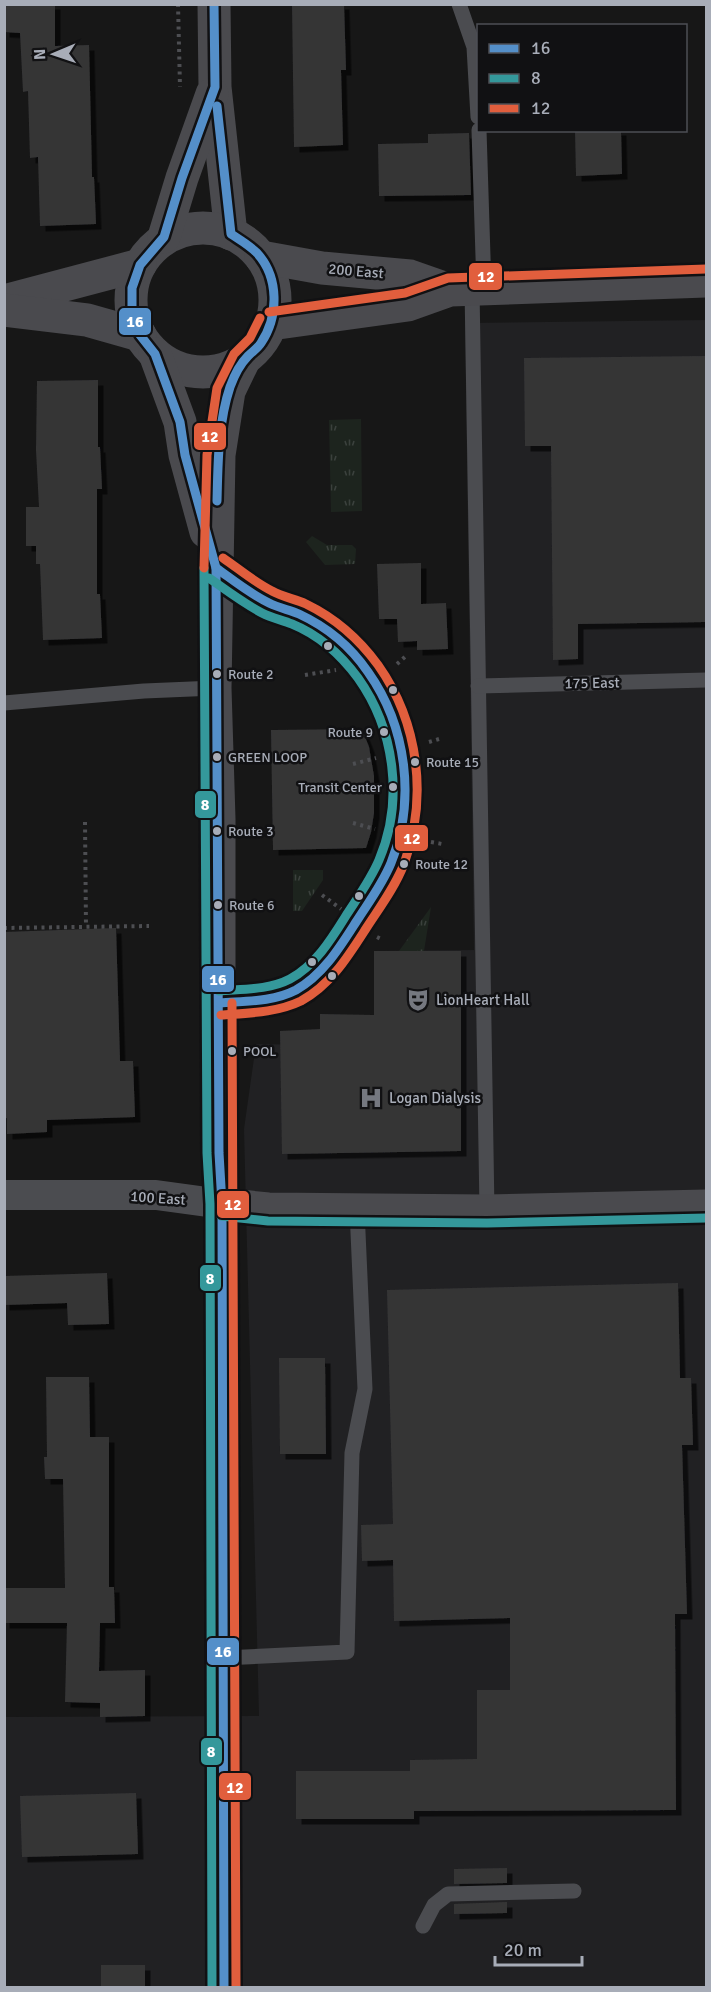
<svg xmlns="http://www.w3.org/2000/svg" width="711" height="1992" viewBox="0 0 711 1992" font-family="Signika,sans-serif">
  <style>
    .built { fill: #212123 }
    .grass { fill: url(#grass-tufts) }
    .building { fill: #353536; filter: url(#shadow) }
    .lines { fill: none; stroke-linecap: round; stroke-linejoin: round }
    .path { stroke: #4d4e52; stroke-width: 4; stroke-dasharray: 3 4.5; stroke-linecap: butt }
    .lane { stroke: #4b4c50; stroke-width: 15 }
    .street { stroke: #4b4c50; stroke-width: 30 }
    .secondary { stroke: #4a4a4e; stroke-width: 33 }
    .bus-1-casing { stroke: #111113; stroke-width: 14 }
    .bus-2-casing { stroke: #111113; stroke-width: 14 }
    .bus-3-casing { stroke: #111113; stroke-width: 14 }
    .bus-1 { stroke: #548fc9; stroke-width: 9 }
    .bus-2 { stroke: #34989b; stroke-width: 9 }
    .bus-3 { stroke: #e15e3d; stroke-width: 9 }
    .bus-dot { fill: #a8adb8; stroke: #111113; stroke-width: 2 }
    .labels { text-anchor: middle; stroke-width: 5; stroke-linejoin: round; paint-order: stroke }
    .bus-label { font-size: 14px; fill: #a8adb8; stroke: #111113; text-anchor: start }
    .street-label { font-size: 15px; fill: #a8adb8; stroke: #111113 }
    .poi-label { font-size: 15px; fill: #a8adb8; stroke: #111113; text-anchor: start }
    .line-badge { stroke: #111113; stroke-width: 2 }
    .badge-label { font-size: 16px; text-anchor: middle; font-weight: bold; fill: #fff }
  </style>
  <defs>
    <pattern id="grass-tufts" width="24" height="20" patternUnits="userSpaceOnUse" patternTransform="scale(1.5)"><rect width="24" height="20" fill="#1d241e"/><path d="M3 7l-1-3M5 7V3M7 7l1-3M15 17l-1-3M17 17v-4M19 17l1-3" fill="none" stroke="#3b413d"/></pattern>
    <filter id="shadow"><feDropShadow dx="5.5" dy="5.5" stdDeviation="0" flood-color="#0009"/></filter>
  </defs>
  <rect width="100%" height="100%" fill="#171717"/>
  <polygon class="built" points="706,320 706,1987 5,1987 4,1717 259,1716 244,1129 256,1044 374,1046 374,951 474,950 465,323"/>
  <g class="grass">
    <polygon points="361,419 362,511 331,512 329,420"/>
    <polygon points="312,536 327,545 352,545 356,549 355,564 325,565 306,542"/>
    <polygon points="293,870 323,870 323,880 302,911 293,911"/>
    <polygon points="431,907 424,951 399,951"/>
  </g>
  <g class="building">
    <polygon points="4,4 55,4 55,46 89,45 92,177 94,177 96,224 40,226 38,157 30,158 28,91 23,92 20,33 4,32"/>
    <polygon points="292,4 344,4 346,70 341,70 343,145 294,147"/>
    <polygon points="575,130 621,130 622,174 576,176"/>
    <polygon points="469,133 471,195 379,196 378,144 428,143 428,134"/>
    <polygon points="706,356 706,622 578,624 578,659 553,660 551,446 525,446 524,358"/>
    <polygon points="98,380 98,447 100,447 102,489 97,489 97,594 100,594 102,638 43,640 40,564 36,564 36,546 26,546 26,507 39,507 36,450 37,381"/>
    <polygon points="421,563 421,604 446,603 448,649 417,650 417,641 398,642 397,619 379,619 377,564"/>
    <polygon points="362,729 369,747 374,776 374,813 371,832 366,848 273,850 271,730"/>
    <polygon points="116,928 120,1061 133,1061 135,1117 47,1120 47,1132 7,1134 7,1118 4,1119 4,932"/>
    <polygon points="374,951 461,951 461,1151 282,1154 280,1031 320,1029 320,1014 374,1015"/>
    <polygon points="107,1273 109,1324 68,1325 67,1303 4,1305 4,1276"/>
    <polygon points="678,1283 680,1378 691,1378 693,1445 682,1445 687,1614 675,1614 676,1810 414,1811 414,1819 296,1819 296,1771 410,1771 410,1760 477,1759 477,1690 510,1690 510,1618 394,1621 393,1560 362,1561 361,1525 393,1524 387,1290"/>
    <polygon points="279,1358 325,1358 326,1454 280,1454"/>
    <polygon points="46,1377 89,1377 90,1437 109,1437 109,1587 114,1587 115,1623 100,1623 99,1671 145,1670 145,1716 100,1717 100,1703 65,1702 67,1623 4,1623 4,1588 65,1588 63,1479 45,1479 44,1457 47,1457"/>
    <polygon points="136,1793 138,1854 22,1857 20,1796"/>
    <polygon points="507,1868 507,1883 454,1884 454,1869"/>
    <polygon points="507,1902 507,1913 454,1914 454,1904"/>
    <rect x="101" y="1965" width="44" height="23"/>
  </g>
  <g class="lines">
    <g class="path">
      <polyline points="178,4 180,87"/>
      <polyline points="397,664 406,656"/>
      <polyline points="305,675 336,670"/>
      <polyline points="429,742 439,739"/>
      <polyline points="353,764 376,758"/>
      <polyline points="85,822 86,927"/>
      <polyline points="353,823 375,829"/>
      <polyline points="431,842 442,844"/>
      <polyline points="322,895 341,909"/>
      <polyline points="4,928 149,926"/>
      <polyline points="377,937 381,939"/>
    </g>
    <g class="lane">
      <polyline points="459,4 474,47 478,117"/>
      <polyline points="479,130 484,288"/>
      <polyline points="472,288 487,1211"/>
      <path d="M217,569C233,580 249,594 267,602C278,607 290,609 301,615C332,630 355,652 374,680C410,732 412,802 392,860C384,883 367,906 353,926C338,950 321,976 295,990C272,1002 246,1001 220,1003"/>
      <polyline points="478,686 706,680"/>
      <polyline points="4,703 144,691 215,688"/>
      <polyline points="223,1658 347,1652 352,1453 365,1389 357,1210"/>
      <polyline points="423,1926 434,1905 448,1894 574,1891"/>
    </g>
    <polyline class="street" points="4,1195 156,1195 222,1204"/>
    <g class="secondary">
      <polyline points="214,4 215,87 231,234"/>
      <circle cx="203" cy="300" r="72"/>
      <polyline points="164,237 182,178 212,94"/>
      <polyline points="261,257 322,268 410,276 450,290"/>
      <polyline points="4,301 140,265"/>
      <polyline points="4,310 87,320 140,335"/>
      <polyline points="271,324 408,305 450,290 706,281"/>
      <polyline points="155,354 180,422 185,455 206,532"/>
      <polyline points="222,1204 268,1209 487,1211 706,1206"/>
      <polyline points="224,1988 222,1204 219,1153 219,819 215,688 219,455 229,391 244,360"/>
    </g>
    <g class="bus-1-casing">
      <g id="bus-1">
        <polyline points="214,4 215,87 182,178 164,237 140,265 132,288 132,312 140,335 155,354 180,422 185,455 216,568 219,1153 222,1204 224,1988"/>
        <path d="M217,106L231,234C240,240 249,245 257,253C279,277 279,316 261,343C258,348 253,351 248,356C240,364 234,376 230,387C218,423 218,463 217,501"/>
        <path d="M216,568C233,580 250,594 269,603C279,608 290,610 299,614C327,627 351,647 368,672C407,727 416,801 391,863C382,885 368,903 356,922C340,947 323,975 296,990C273,1002 245,1001 220,1003"/>
      </g>
    </g>
    <g class="bus-2-casing">
      <g id="bus-2">
        <polyline points="204,568 207,1153 210,1204 212,1988"/>
        <path d="M209,578C226,590 243,603 262,613C272,618 282,620 292,624C319,635 341,655 358,678C395,730 404,801 379,860C371,879 358,897 347,914C332,938 316,965 290,979C269,990 243,989 219,991"/>
        <polyline points="221,1216 268,1221 487,1223 706,1218"/>
      </g>
    </g>
    <g class="bus-3-casing">
      <g id="bus-3">
        <polyline points="269,312 405,293 448,278 706,269"/>
        <polyline points="204,568 207,455 217,388 234,354 250,338 260,318"/>
        <polyline points="232,1003 236,1988"/>
        <path d="M221,1015C248,1013 276,1013 301,1001C331,985 349,955 367,927C380,907 395,887 404,864C428,798 419,723 378,665C359,639 335,618 306,604C295,599 283,597 272,591C254,582 239,569 223,558"/>
      </g>
    </g>
    <use href="#bus-1" class="bus-1"/>
    <use href="#bus-2" class="bus-2"/>
    <use href="#bus-3" class="bus-3"/>
  </g>
  <defs>
    <g id="theatre-bare" transform="scale(1.8)"><path d="M-5-5.5Q0-4 5-5.5V0Q5 5 0 6Q-5 5-5 0ZM-3.3-2.5H-1v1.5H-3.3ZM1-2.5H3.3v1.5H1ZM-2.8 1Q0 5.5 2.8 1Z" fill="#757880" stroke="#111113" stroke-width="2.5" paint-order="stroke"/></g>
    <g id="hospital-bare" transform="scale(1.8)"><path d="M-5-5h3v3.5h4V-5h3V5h-3V1.5h-4V5h-3Z" fill="#757880" stroke="#111113" stroke-width="2.5" paint-order="stroke"/></g>
  </defs>
  <g fill-rule="evenodd">
    <use href="#theatre-bare" x="418" y="1000"/>
    <use href="#hospital-bare" x="371" y="1098"/>
  </g>
  <g class="bus-dot">
    <circle cx="328" cy="646" r="5"/>
    <circle cx="217" cy="674" r="5"/>
    <circle cx="393" cy="690" r="5"/>
    <circle cx="384" cy="732" r="5"/>
    <circle cx="217" cy="757" r="5"/>
    <circle cx="415" cy="762" r="5"/>
    <circle cx="393" cy="787" r="5"/>
    <circle cx="217" cy="831" r="5"/>
    <circle cx="404" cy="864" r="5"/>
    <circle cx="359" cy="896" r="5"/>
    <circle cx="218" cy="905" r="5"/>
    <circle cx="312" cy="962" r="5"/>
    <circle cx="332" cy="976" r="5"/>
    <circle cx="232" cy="1051" r="5"/>
  </g>
  <g class="labels">
    <g class="bus-label">
      <text x="228" y="679">Route 2</text>
      <text x="373" y="737" text-anchor="end">Route 9</text>
      <text x="228" y="762">GREEN LOOP</text>
      <text x="426" y="767">Route 15</text>
      <text x="382" y="792" text-anchor="end">Transit Center</text>
      <text x="228" y="836">Route 3</text>
      <text x="415" y="869">Route 12</text>
      <text x="229" y="910">Route 6</text>
      <text x="243" y="1056">POOL</text>
    </g>
    <g class="street-label">
      <text transform="translate(356 271) rotate(5)" y="5">200 East</text>
      <text transform="translate(592 683) rotate(-1)" y="5">175 East</text>
      <text transform="translate(158 1198) rotate(4)" y="5">100 East</text>
    </g>
    <g class="poi-label">
      <text x="436" y="1005">LionHeart Hall</text>
      <text x="389" y="1103">Logan Dialysis</text>
    </g>
  </g>
  <g class="line-badge">
    <rect x="468" y="262" width="35" height="29" rx="6" fill="#e15e3d"/>
    <rect x="118" y="307" width="34" height="29" rx="6" fill="#548fc9"/>
    <rect x="193" y="422" width="34" height="29" rx="6" fill="#e15e3d"/>
    <rect x="194" y="790" width="23" height="29" rx="6" fill="#34989b"/>
    <rect x="394" y="824" width="35" height="28" rx="6" fill="#e15e3d"/>
    <rect x="201" y="965" width="34" height="28" rx="6" fill="#548fc9"/>
    <rect x="216" y="1190" width="34" height="29" rx="6" fill="#e15e3d"/>
    <rect x="199" y="1264" width="23" height="28" rx="6" fill="#34989b"/>
    <rect x="206" y="1637" width="34" height="29" rx="6" fill="#548fc9"/>
    <rect x="200" y="1737" width="23" height="29" rx="6" fill="#34989b"/>
    <rect x="218" y="1772" width="34" height="29" rx="6" fill="#e15e3d"/>
  </g>
  <g class="badge-label">
    <text x="486" y="282">12</text>
    <text x="135" y="327">16</text>
    <text x="210" y="442">12</text>
    <text x="205" y="810">8</text>
    <text x="412" y="844">12</text>
    <text x="218" y="985">16</text>
    <text x="233" y="1210">12</text>
    <text x="210" y="1284">8</text>
    <text x="223" y="1657">16</text>
    <text x="211" y="1757">8</text>
    <text x="235" y="1793">12</text>
  </g>
  <rect width="711" height="1992" fill="none" stroke="#a8adb8" stroke-width="12"/>
  <rect x="477" y="24" width="210" height="108" fill="#111113" stroke="#4d4f55" stroke-width="1.5"/>
  <rect x="489" y="44" width="30" height="9" fill="#548fc9" stroke="#4d4f55" stroke-width="1.5"/>
  <text x="531" y="54" font-size="18" fill="#a8adb8">16</text>
  <rect x="489" y="74" width="30" height="9" fill="#34989b" stroke="#4d4f55" stroke-width="1.5"/>
  <text x="531" y="84" font-size="18" fill="#a8adb8">8</text>
  <rect x="489" y="104" width="30" height="9" fill="#e15e3d" stroke="#4d4f55" stroke-width="1.5"/>
  <text x="531" y="114" font-size="18" fill="#a8adb8">12</text>
  <g transform="translate(54 54) rotate(268)" stroke="#111113" stroke-width="4.5" paint-order="stroke">
  <path d="M0-4.5L10 22L0 15L-10 22Z" fill="#a8adb8"/>
  <text y="-9" font-size="16" font-weight="bold" text-anchor="middle" fill="#a8adb8">N</text>
  </g>
  <path d="M495 1956v9h87v-9" fill="none" stroke="#a8adb8" stroke-width="3"/>
  <text x="504" y="1956" font-size="18" fill="#a8adb8" stroke="#111113" stroke-width="4.5" paint-order="stroke">20 m</text>
</svg>
